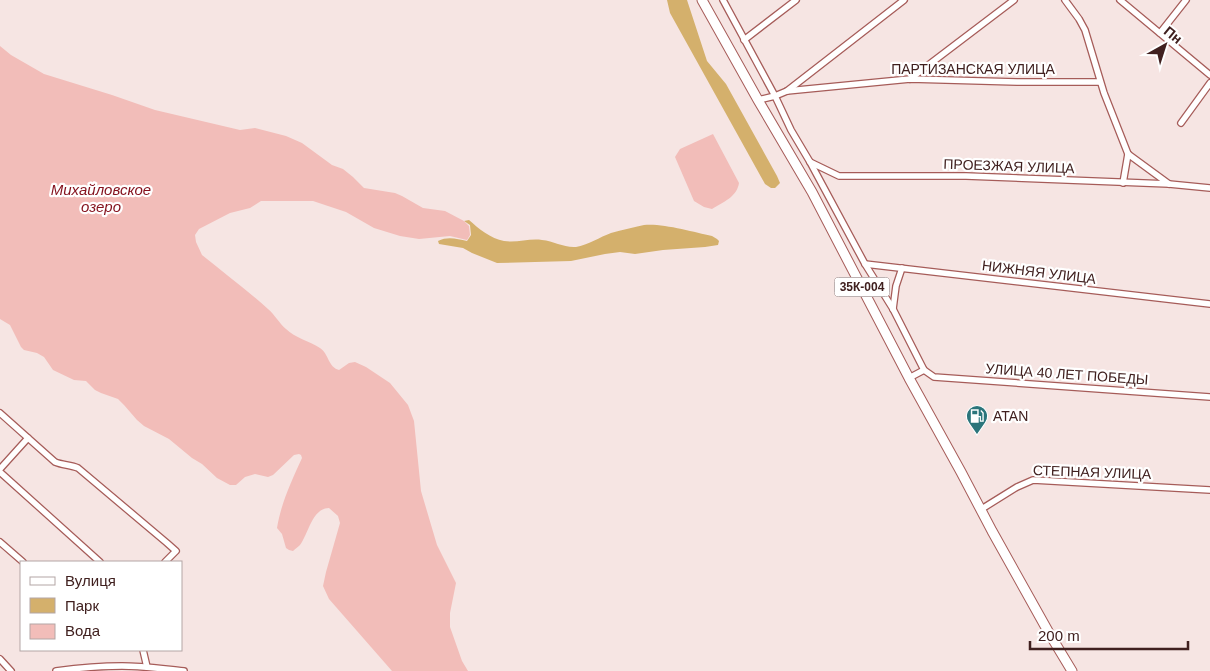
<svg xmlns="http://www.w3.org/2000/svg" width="1210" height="671" viewBox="0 0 1210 671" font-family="Arial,sans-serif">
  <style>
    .green { fill: #d4b06c }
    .water { fill: #f2bdb9 }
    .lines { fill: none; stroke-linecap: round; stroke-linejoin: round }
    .minor-casing { stroke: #a65c59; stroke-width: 8 }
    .primary-casing { stroke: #a65c59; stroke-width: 11 }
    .minor { stroke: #fff; stroke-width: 5.5 }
    .primary { stroke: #fff; stroke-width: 9 }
    .labels { text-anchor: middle; stroke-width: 4.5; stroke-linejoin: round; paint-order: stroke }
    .shield { fill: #fff; stroke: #796362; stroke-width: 1 }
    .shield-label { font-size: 12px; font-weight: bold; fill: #40201f }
    .street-label { font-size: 14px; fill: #40201f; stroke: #fff }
    .poi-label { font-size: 14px; fill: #40201f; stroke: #fff; text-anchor: start }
    .water-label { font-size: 15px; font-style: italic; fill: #84111d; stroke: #fff }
  </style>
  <rect width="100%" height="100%" fill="#f6e5e3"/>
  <g class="green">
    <polygon points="667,0 687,0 707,61 726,84 777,176 780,183 775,188 771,188 765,184 670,13"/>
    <path d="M469,220C478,228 491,239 504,241C517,243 530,238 542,240C554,241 564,248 576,247C588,245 600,237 611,233C622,230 634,227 644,225C662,223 694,232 712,236L717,239L719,241L718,245L705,247L663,250L635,254L620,252L605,254L571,261L497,263L472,253L463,248L439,244L438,241C448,236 457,239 467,241L471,235L470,225L464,221Z"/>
  </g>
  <g class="water">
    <path d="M0,46L11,55L44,74L112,95L155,110L240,130L255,128L286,136L302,143L332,165L343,169L353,177L364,188L395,193L402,196L423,208L445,211L464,221L469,226L470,235L467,240L450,236L419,239L400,236L374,228L346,212L313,201H261L250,208L230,213L199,229L195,235L196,242L202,255C224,273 247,290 268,309C275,315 279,323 286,329C295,338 309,341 320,348C329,354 328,367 339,370L349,363L355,362L366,367L390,383L408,405L414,421L421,491L437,545L456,583L450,613V627L462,661L468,671H392L329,599L323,586L326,572L340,523L338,516L329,508C312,508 308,535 300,545C298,547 295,549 293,551L289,550L286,548L282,534L277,528C281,503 292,480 302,458L301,455L299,454L294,455L273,475L268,477L255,474L245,477L236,485H230L217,478L202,464L192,458L169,439L144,426L137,420L124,405L118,399L101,393L95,390L86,381L74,380L53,370L44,357L37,353L24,350L21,347L10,325L0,319Z"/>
    <path d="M713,134L739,183C737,197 723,202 712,209L704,207L694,201L675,157L680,149Z"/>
  </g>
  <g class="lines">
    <g class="minor-casing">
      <g id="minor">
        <polyline points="723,0 775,96 791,130 810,162 865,264 893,309 924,370 934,377 1210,397"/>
        <polyline points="1065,0 1079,19 1085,30 1104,93 1128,154 1169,184"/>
        <polyline points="1120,0 1210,75"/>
        <polyline points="1160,33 1186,0"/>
        <polyline points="744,40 796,0"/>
        <polyline points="910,79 1014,0"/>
        <polyline points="787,91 910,79 1017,82 1100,82"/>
        <polyline points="758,100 775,96 787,91 904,0"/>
        <polyline points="1181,123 1210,83"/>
        <polyline points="810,162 839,176 966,176 1169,184 1210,188"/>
        <polyline points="1123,183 1128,154"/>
        <polyline points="865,264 1210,304"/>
        <polyline points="893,309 896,286 902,268"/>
        <polyline points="909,378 924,370"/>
        <path d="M0,413L55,462C62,465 71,465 78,468L167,543L176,551L165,562"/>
        <polyline points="0,469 28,438"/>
        <polyline points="0,472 100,562"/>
        <polyline points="980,510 1017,487 1033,480 1210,490"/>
        <polyline points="0,542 23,562"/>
        <polyline points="143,650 147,667"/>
        <polyline points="0,659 11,671"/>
        <path d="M56,671C78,668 100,666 122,666C143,666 163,669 184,671"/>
      </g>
    </g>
    <g class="primary-casing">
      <polyline id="primary" points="702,0 758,100 812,192 909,378 961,472 992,531 1049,633 1072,671"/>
    </g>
    <use href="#minor" class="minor"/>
    <use href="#primary" class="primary"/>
  </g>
  <defs>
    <g id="fuel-pin" transform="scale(1.125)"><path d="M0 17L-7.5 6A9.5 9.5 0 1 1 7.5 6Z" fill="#2b757b" stroke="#fff"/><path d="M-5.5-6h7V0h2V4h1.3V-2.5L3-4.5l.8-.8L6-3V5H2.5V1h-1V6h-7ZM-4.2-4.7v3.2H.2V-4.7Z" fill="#fff"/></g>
  </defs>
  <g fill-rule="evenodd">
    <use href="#fuel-pin" x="977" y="416"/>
  </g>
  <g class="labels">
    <rect class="shield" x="834.5" y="277.5" width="55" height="19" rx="4"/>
    <g class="shield-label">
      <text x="862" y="291">35К-004</text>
    </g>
    <g class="street-label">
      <text x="973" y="74">ПАРТИЗАНСКАЯ УЛИЦА</text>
      <text transform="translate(1009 166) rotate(2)" y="5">ПРОЕЗЖАЯ УЛИЦА</text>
      <text transform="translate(1039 272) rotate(7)" y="5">НИЖНЯЯ УЛИЦА</text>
      <text transform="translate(1067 374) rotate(4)" y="5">УЛИЦА 40 ЛЕТ ПОБЕДЫ</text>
      <text transform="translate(1092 472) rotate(2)" y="5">СТЕПНАЯ УЛИЦА</text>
    </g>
    <g class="poi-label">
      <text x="993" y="421">ATAN</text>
    </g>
    <g class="water-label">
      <text x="101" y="195">Михайловское<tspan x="101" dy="17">озеро</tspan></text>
    </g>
  </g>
  <rect x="20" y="561" width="162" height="90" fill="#ffffff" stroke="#b3a6a5"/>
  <rect x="30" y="577" width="25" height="8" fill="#ffffff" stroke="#b3a6a5"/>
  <text x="65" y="586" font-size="15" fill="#40201f">Вулиця</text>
  <rect x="30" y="598" width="25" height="15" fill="#d4b06c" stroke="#b3a6a5"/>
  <text x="65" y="611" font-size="15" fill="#40201f">Парк</text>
  <rect x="30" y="624" width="25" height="15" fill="#f2bdb9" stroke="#b3a6a5"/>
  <text x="65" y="636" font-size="15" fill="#40201f">Вода</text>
  <g transform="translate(1165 45) rotate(39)" stroke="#ffffff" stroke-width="4" paint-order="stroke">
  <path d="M0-4L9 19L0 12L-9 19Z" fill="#40201f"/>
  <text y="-8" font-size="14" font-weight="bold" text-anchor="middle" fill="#40201f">Пн</text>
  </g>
  <path d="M1030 641v8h158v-8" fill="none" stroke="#40201f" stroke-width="2.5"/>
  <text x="1038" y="641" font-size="15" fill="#40201f" stroke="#ffffff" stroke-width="4" paint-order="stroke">200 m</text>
</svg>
